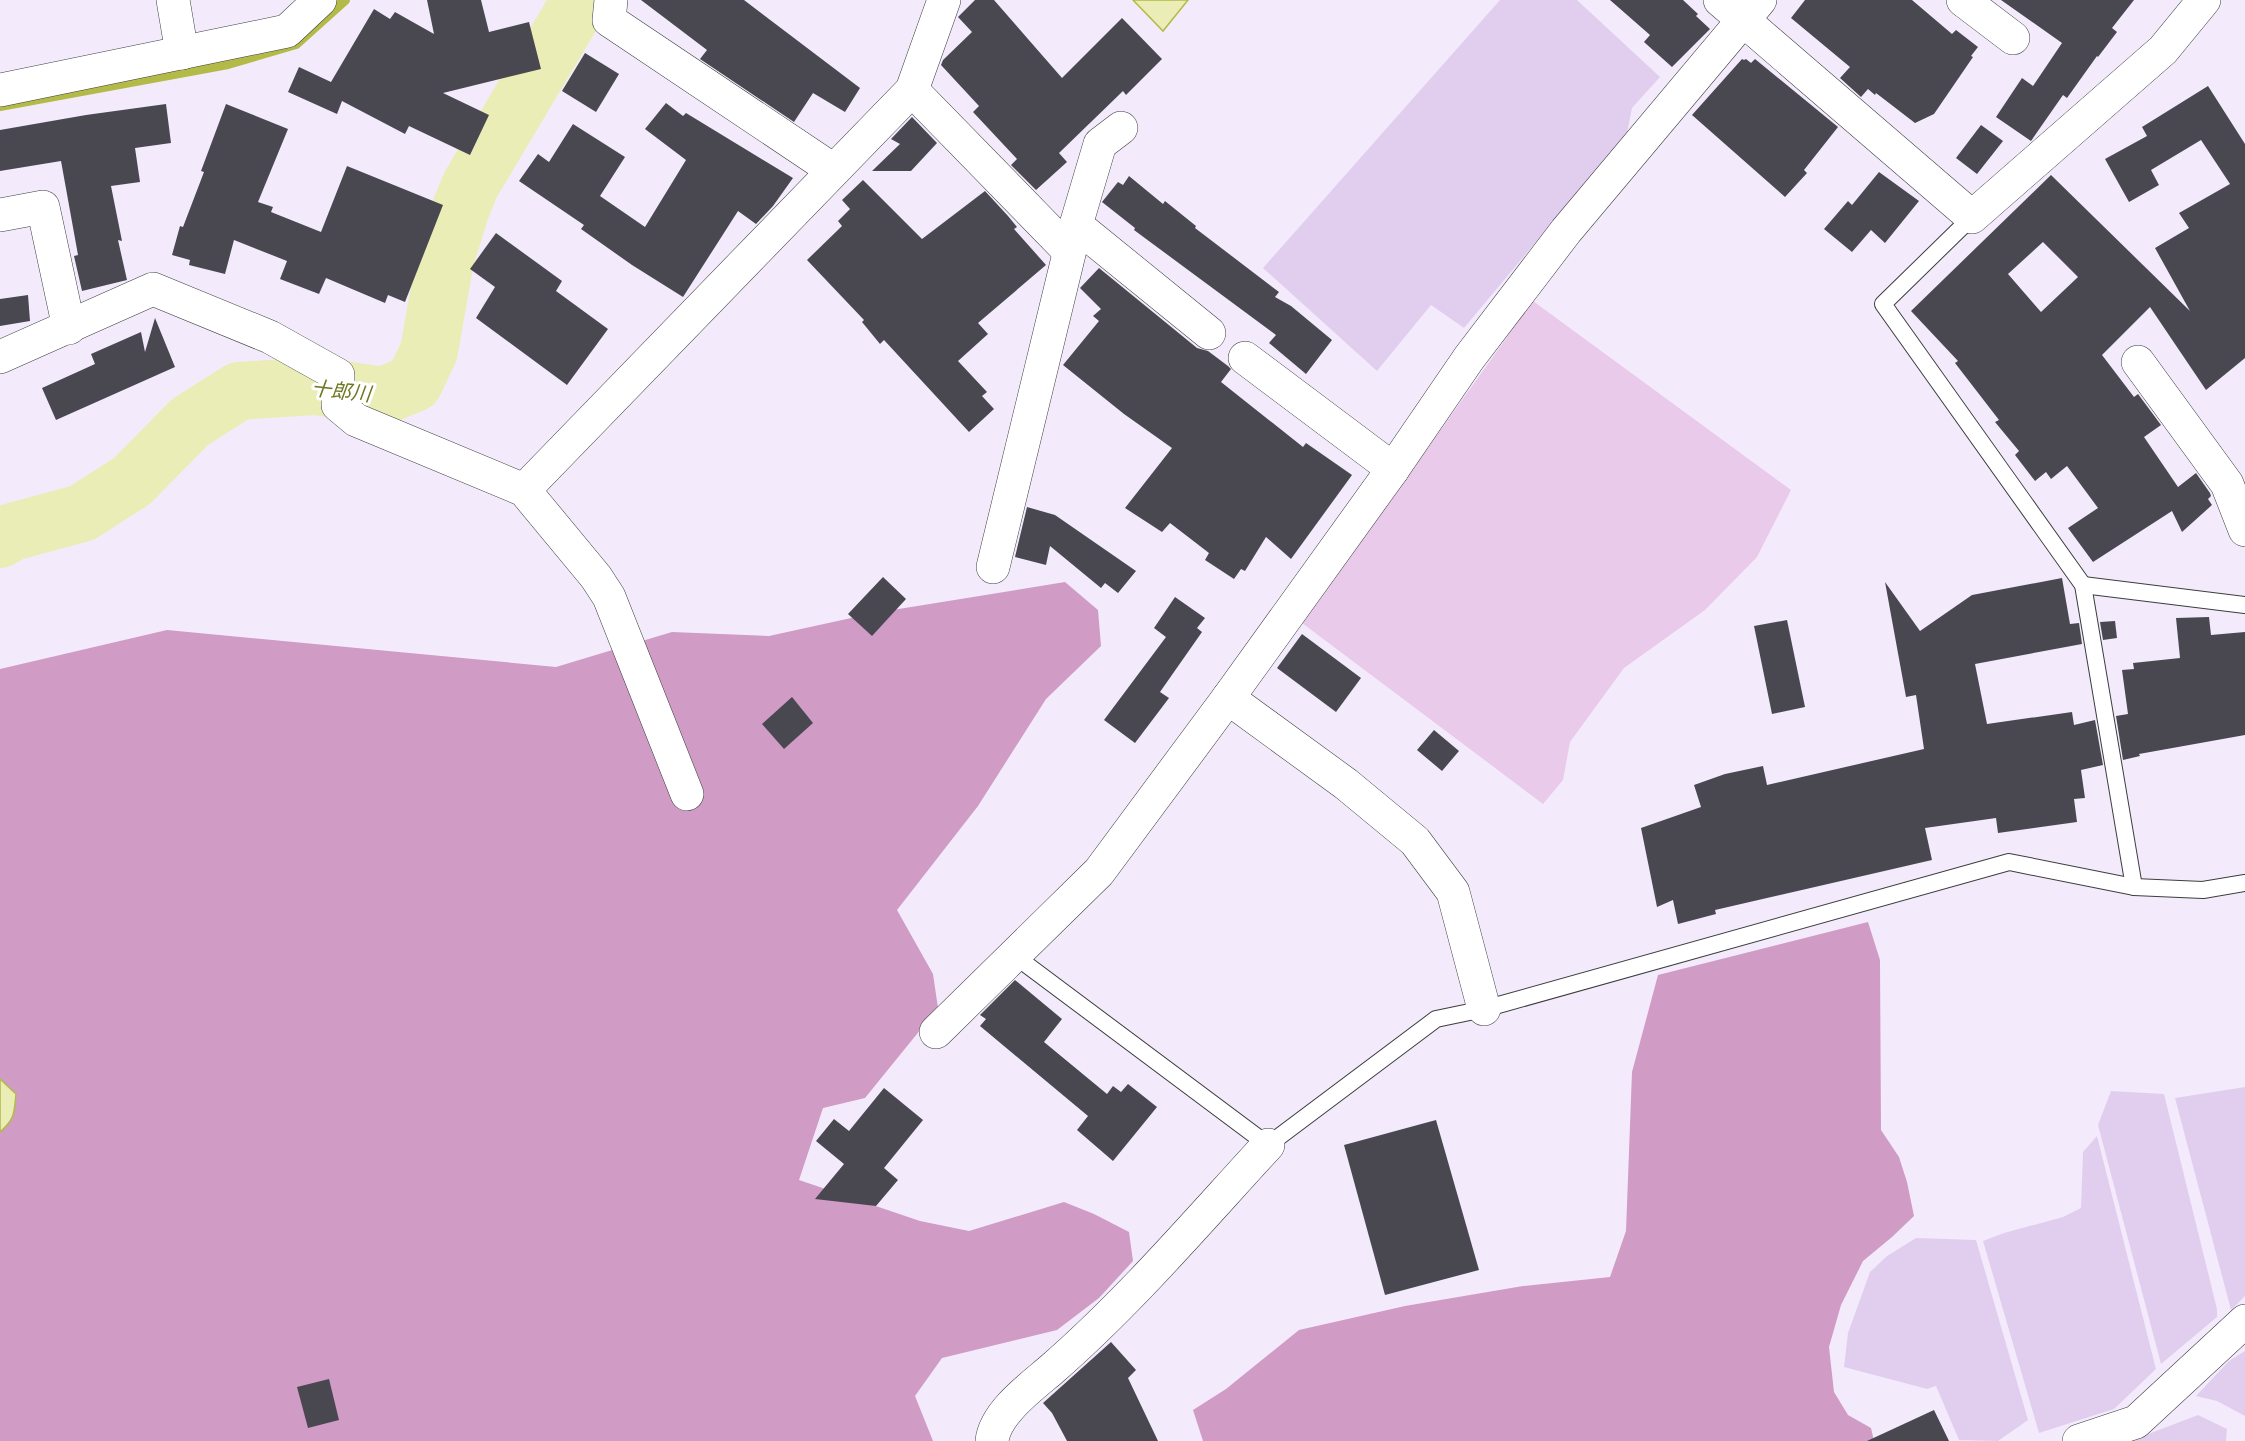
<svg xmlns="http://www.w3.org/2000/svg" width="2245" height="1441" viewBox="0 0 2245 1441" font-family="'Roboto Serif','Noto Sans JP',serif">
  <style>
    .farmland { fill: #e1ceef }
    .forest { fill: #d09bc5 }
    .pitch { fill: #eacaea }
    .water { fill: #ebedb6; stroke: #b3ba47; stroke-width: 1.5 }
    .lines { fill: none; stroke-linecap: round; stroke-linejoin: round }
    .stream { stroke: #b3ba47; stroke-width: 10 }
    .river { stroke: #ebedb6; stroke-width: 58 }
    .building { fill: #494851; fill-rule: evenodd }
    .service-casing { stroke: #3d3d3d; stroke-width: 18 }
    .minor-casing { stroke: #3d3d3d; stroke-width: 34 }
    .service { stroke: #fff; stroke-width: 16 }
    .minor { stroke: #fff; stroke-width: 33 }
    .labels { text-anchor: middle; stroke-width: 6; stroke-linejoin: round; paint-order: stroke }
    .water-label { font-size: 20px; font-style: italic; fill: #6f7822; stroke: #fff }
  </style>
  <rect width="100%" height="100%" fill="#f3ebfc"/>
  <g class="farmland">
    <polygon points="1500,0 1577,0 1660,77 1632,108 1627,133 1464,328 1431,305 1377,371 1263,268"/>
    <polygon points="2245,1087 2245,1296 2231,1310 2175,1098"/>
    <polygon points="2111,1091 2164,1094 2217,1309 2217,1317 2161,1364 2098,1125"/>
    <polygon points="2097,1136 2156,1369 2114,1409 2039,1433 1983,1241 2004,1233 2063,1217 2081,1208 2083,1152"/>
    <polygon points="1916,1238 1976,1240 2028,1420 1998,1441 1959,1440 1936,1386 1927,1389 1844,1367 1848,1333 1870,1272 1887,1256"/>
    <polygon points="2245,1351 2245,1416 2217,1401 2196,1396 2229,1361"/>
    <polygon points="2198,1415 2227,1429 2226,1441 2124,1441 2143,1436"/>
  </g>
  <g class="forest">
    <polygon points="1065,582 1098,610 1101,646 1046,699 978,806 897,910 933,974 938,1008 865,1098 823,1108 799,1180 920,1221 969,1231 1064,1202 1094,1214 1129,1232 1133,1261 1099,1298 1057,1330 942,1358 915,1396 933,1441 0,1441 0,669 167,630 556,667 672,632 769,636 874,613"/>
    <polygon points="1868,922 1880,960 1881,1130 1899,1157 1907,1182 1914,1216 1892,1237 1863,1261 1841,1305 1829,1347 1834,1392 1848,1415 1871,1428 1874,1441 1203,1441 1193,1410 1226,1389 1299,1330 1405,1306 1523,1286 1610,1277 1626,1231 1632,1072 1658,975"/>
  </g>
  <polygon class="pitch" points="1533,301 1791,490 1757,557 1705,610 1624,668 1570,742 1563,780 1543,804 1302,623"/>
  <g class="water">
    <polygon points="1133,0 1188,0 1163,31"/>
    <path d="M0,1079L16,1094C14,1114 15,1119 0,1132Z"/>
  </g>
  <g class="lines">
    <polyline class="stream" points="0,106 228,64 296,44 345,0"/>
    <polyline class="river" points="0,539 12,532 82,513 132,481 190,422 239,391 316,386 383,396 414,383 429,351 445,260 461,208 471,184 577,6 578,0"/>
  </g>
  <g class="building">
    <polygon points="427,0 481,0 489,32 529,22 541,69 443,93 489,115 470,155 409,126 405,134 342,101 337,114 288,92 299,67 331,82 374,9 390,19 395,12 434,34"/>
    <polygon points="641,0 744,0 860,88 845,112 813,93 794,122 700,59 707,50"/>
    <polygon points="975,0 994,0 1062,78 1122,18 1162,59 1126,95 1123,91 1059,153 1067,162 1036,190 1011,165 1017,159 973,112 979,106 941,65 943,60 972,32 958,17"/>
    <polygon points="1610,0 1683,0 1698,14 1696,16 1710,29 1672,67 1644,42 1650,35"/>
    <polygon points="1805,0 1912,0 1952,34 1956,30 1978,47 1971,56 1973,57 1934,114 1915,123 1876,93 1875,95 1868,89 1861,97 1840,78 1850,67 1791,18"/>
    <polygon points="2001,0 2134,0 2112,28 2117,32 2098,57 2097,56 2067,98 2063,95 2031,141 1996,117 2022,78 2033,86 2062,43"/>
    <polygon points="585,53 619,74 596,112 562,91"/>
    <polygon points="1742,59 1744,60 1746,59 1751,63 1755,59 1838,127 1804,170 1807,173 1785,197 1692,115"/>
    <path d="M2208,86L2245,144V358L2206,390L2150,307L2102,355L2134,397L2138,394L2161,425L2144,437L2178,487L2196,473L2210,493L2211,496L2208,499L2212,505L2182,532L2172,511L2093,562L2068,528L2098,508L2067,466L2051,479L2046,472L2035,481L2015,455L2019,451L1995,422L1999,420L1955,363L1958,361L1911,311L2051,175L2190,311L2155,248L2189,228L2179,213L2230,184L2201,140L2151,170L2159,185L2129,202L2105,159L2147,136L2142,127ZM2043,242L2078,277L2041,312L2008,274Z"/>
    <polygon points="666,103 683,116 686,113 793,178 773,206 756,224 738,211 683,297 632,265 581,229 584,225 519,181 538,154 549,162 573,124 625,157 600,196 645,227 686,160 645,129"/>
    <polygon points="166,104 171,143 135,148 140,182 111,186 122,241 118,240 127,280 82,291 74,256 78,255 61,161 0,171 0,130 86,115"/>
    <polygon points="226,104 288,129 258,202 273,207 271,212 321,232 347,166 443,205 405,302 388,295 385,303 326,278 319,294 280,279 287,261 234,240 225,274 189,265 190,260 172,255 180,226 183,227 204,172 201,171"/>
    <polygon points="912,117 937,143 911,171 872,171 900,144 891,139"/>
    <polygon points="1981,125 2003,141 1977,174 1956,158"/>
    <polygon points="1879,172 1919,201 1885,243 1871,230 1852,252 1824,229 1848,201 1852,205"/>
    <polygon points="1129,176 1163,204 1165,201 1196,226 1195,228 1279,292 1275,297 1291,306 1332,340 1306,374 1269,343 1276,335 1134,230 1135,228 1102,202 1118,182 1123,185"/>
    <polygon points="863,180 922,239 985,191 1008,216 1017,227 1014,229 1046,265 978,323 988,334 958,361 987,392 982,396 994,409 969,432 884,340 880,344 862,322 864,320 807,260 842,226 838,221 850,209 842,200"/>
    <polygon points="496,233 562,281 556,291 608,329 567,385 476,318 495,287 470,269"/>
    <polygon points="1099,268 1197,348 1208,351 1228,366 1231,369 1221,382 1303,447 1306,443 1352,475 1291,559 1266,537 1245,571 1241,569 1234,579 1205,560 1209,553 1170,523 1162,532 1125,508 1172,448 1124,414 1063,365 1099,321 1093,316 1101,309 1080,288"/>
    <polygon points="28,295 30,321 0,326 0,299"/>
    <polygon points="155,318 175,367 56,420 42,388 95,364 91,354 141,332 145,352"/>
    <polygon points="1027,507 1055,515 1136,571 1118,593 1105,583 1101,588 1050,546 1046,565 1015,557"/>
    <polygon points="883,577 906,599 872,636 848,614"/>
    <polygon points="2062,578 2070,624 2079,623 2082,644 1975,664 1987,724 2072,712 2074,725 2095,720 2103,765 2081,770 2085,798 2074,799 2077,822 1998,833 1996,818 1925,828 1932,860 1715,910 1716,914 1678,924 1673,900 1657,907 1641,828 1701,807 1694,785 1725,774 1763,766 1767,785 1924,749 1916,695 1906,697 1885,582 1920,631 1972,595"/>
    <polygon points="1175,597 1205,618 1197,628 1202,632 1160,692 1169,698 1135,743 1104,720 1166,637 1154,628"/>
    <polygon points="2209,617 2211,635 2245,632 2245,735 2139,754 2140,756 2123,760 2116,716 2128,714 2122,670 2134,669 2133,663 2180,658 2176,618"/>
    <polygon points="1787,620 1805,707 1772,714 1754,626"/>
    <polygon points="2115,621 2117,638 2103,640 2100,622"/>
    <polygon points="1302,634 1361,678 1336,712 1277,668"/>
    <polygon points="792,697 813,723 784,749 762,724"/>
    <polygon points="1434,730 1459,751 1442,771 1417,750"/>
    <polygon points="1015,980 1062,1019 1044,1042 1107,1094 1113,1086 1121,1092 1128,1084 1157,1107 1113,1161 1077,1130 1088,1116 980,1026 986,1019 980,1015"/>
    <polygon points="884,1088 923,1120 884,1168 898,1180 876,1206 815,1199 844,1164 816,1141 834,1119 849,1131"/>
    <polygon points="1436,1120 1479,1270 1385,1295 1344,1145"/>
    <polygon points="1111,1342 1136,1370 1128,1378 1158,1441 1067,1441 1052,1413 1043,1403"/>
    <polygon points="329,1379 339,1420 308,1428 297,1387"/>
    <polygon points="1934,1410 1949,1441 1867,1441"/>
  </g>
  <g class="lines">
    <g class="service-casing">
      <g id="service">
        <polyline points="1972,217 1883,304 2083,585 2134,887"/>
        <polyline points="2083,585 2245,605"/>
        <polyline points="1015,956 1268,1145 1436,1019 1484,1009 2009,862 2134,887 2203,890 2245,883"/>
      </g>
    </g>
    <g class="minor-casing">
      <g id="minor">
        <polyline points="173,0 182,53"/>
        <polyline points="611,0 609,20 833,170"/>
        <polyline points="1720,0 1972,217 2163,50 2204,0"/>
        <polyline points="1963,0 2013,38"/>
        <polyline points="0,90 287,31 320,0"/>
        <polyline points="912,90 1068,250"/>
        <polyline points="0,215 43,207 69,328"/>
        <polyline points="1076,225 1209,333"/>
        <polyline points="0,357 153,289 270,337 338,375 338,405 356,420 524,490 596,577 609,597 687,794"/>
        <polyline points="1245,358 1393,469"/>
        <polyline points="2138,362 2227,484 2245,530"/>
        <polyline points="524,490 912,90 944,0"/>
        <polyline points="993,567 1076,225 1100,144 1121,128"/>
        <polyline points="1228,698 1346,784 1415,841 1453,892 1484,1009"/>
        <polyline points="936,1032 1099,872 1228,698 1393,469 1469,358 1566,231 1760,0"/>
        <path d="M992,1441C995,1413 1031,1387 1052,1369C1130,1301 1198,1221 1268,1145"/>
        <polyline points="2079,1441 2136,1422 2245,1321"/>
      </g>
    </g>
    <use href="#service" class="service"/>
    <use href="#minor" class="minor"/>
  </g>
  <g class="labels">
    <g class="water-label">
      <text transform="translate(341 391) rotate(6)" y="7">十郎川</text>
    </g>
  </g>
</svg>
